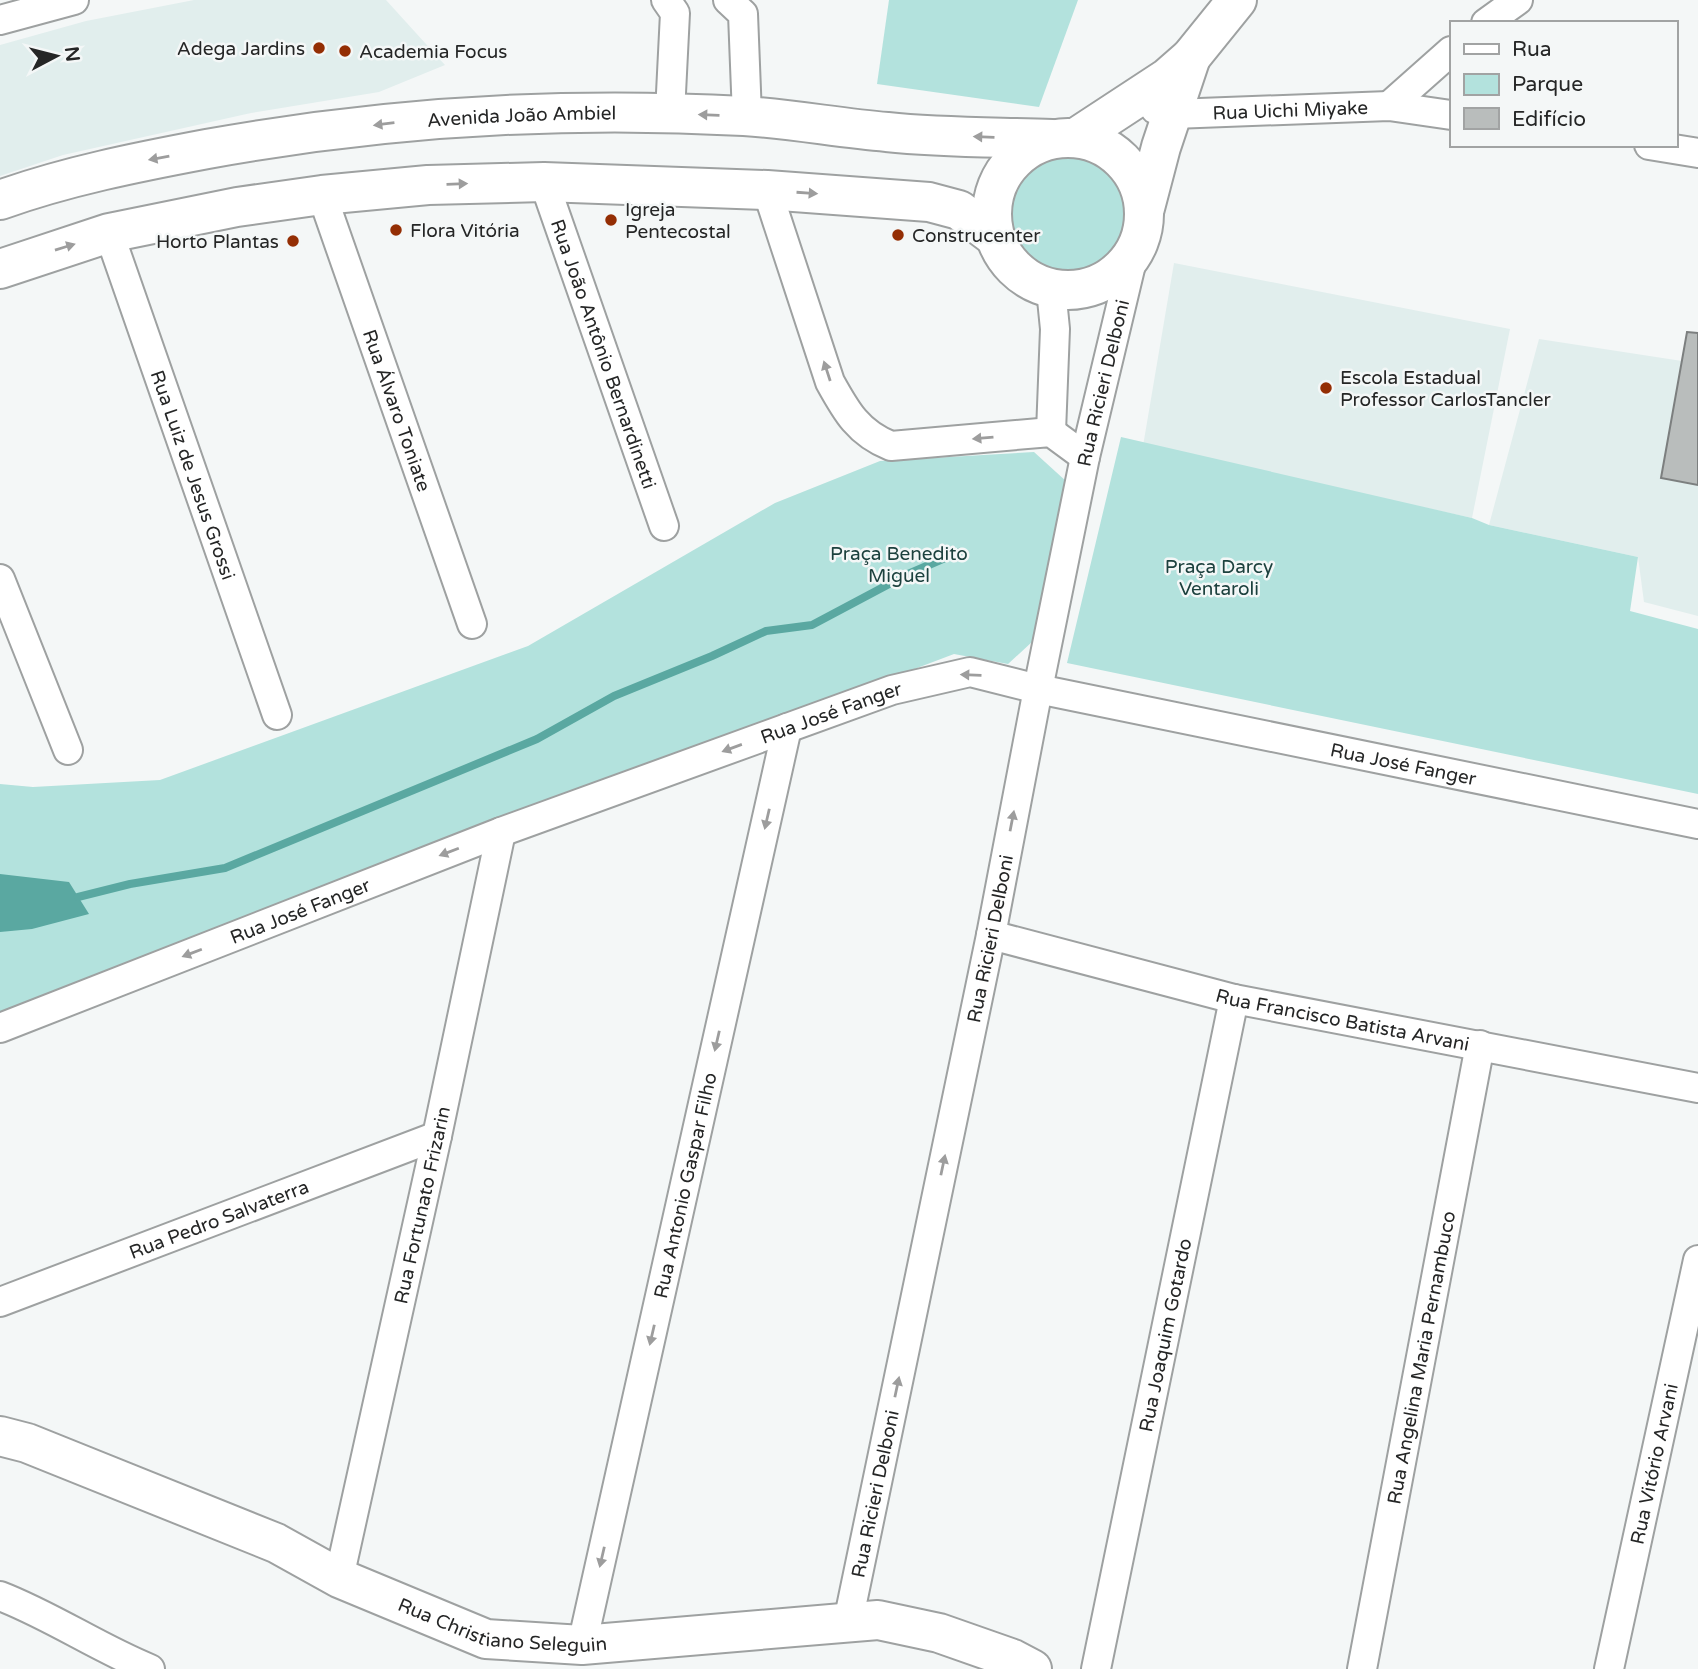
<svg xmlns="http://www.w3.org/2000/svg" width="1698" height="1669" viewBox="0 0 1698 1669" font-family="'Varela Round',sans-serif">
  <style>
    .built { fill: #e1eeed }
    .green { fill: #b3e2dd }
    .water { fill: #5aa8a1 }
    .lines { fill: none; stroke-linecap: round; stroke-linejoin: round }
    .stream { stroke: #5aa8a1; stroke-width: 8 }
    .building { fill: #b9bdbc; stroke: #7c7f7f; stroke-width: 2 }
    .minor-casing { stroke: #9ea1a1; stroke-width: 32 }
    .secondary-casing { stroke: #9ea1a1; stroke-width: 42 }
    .primary-casing { stroke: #9ea1a1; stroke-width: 42 }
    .minor { stroke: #fff; stroke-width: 28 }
    .secondary { stroke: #fff; stroke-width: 38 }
    .primary { stroke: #fff; stroke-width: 38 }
    .oneway { fill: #9d9d9d }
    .poi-dot { fill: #942e04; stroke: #f4f7f7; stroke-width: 2.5 }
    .labels { text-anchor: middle; stroke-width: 5; stroke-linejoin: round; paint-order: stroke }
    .poi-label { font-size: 19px; fill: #252626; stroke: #f4f7f7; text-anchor: start }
    .street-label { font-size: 19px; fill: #252626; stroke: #f4f7f7 }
    .park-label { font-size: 19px; fill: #1c413e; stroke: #f4f7f7 }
  </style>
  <rect width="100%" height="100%" fill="#f4f7f7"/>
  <g class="built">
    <polygon points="194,0 386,0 445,65 379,92 251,113 63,155 0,176 0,45 86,21"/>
    <polygon points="1174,263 1510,329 1472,518 1143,446"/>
    <polygon points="1539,339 1682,361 1661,478 1698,485 1698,616 1644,602 1638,557 1489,525"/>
  </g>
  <g class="green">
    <polygon points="889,0 1078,0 1039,107 877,84"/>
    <circle cx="1070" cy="217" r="61"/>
    <polygon points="1121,437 1472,518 1489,525 1638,557 1630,611 1698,629 1698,794 1067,663"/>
    <polygon points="1034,452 1067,482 1033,641 1008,664 954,654 0,1016 0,784 33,787 160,780 528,646 775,503 880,461"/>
  </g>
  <polygon class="water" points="0,874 69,882 89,914 32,929 0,932"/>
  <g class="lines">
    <polyline class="stream" points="78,897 130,884 225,868 537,739 614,696 712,656 766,631 812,625 908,574 959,552"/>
  </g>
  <polygon class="building" points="1687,332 1698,333 1698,485 1661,478"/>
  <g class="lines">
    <g class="minor-casing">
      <g id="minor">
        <polyline points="666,0 675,13 670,113"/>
        <polyline points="728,0 743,14 747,116"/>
        <polyline points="0,20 74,0"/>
        <polyline points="1486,23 1518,0"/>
        <polyline points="1389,106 1451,51"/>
        <path id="s1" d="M1155,109L1173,114L1389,106L1451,115"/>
        <polyline points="1649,145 1698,153"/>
        <path id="s2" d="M544,182L664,526"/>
        <path d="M767,190L830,382C846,411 858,433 891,446L1051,432L1085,457"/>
        <path id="s3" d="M322,195L472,624"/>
        <path id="s4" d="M109,233L277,715"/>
        <polyline points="1051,432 1055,329 1051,289"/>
        <polyline points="0,579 68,750"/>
        <path id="s5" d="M991,935L1234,999L1698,1088"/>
        <path id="s6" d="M0,1028L501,832L892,690L970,672L1038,689L1698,824"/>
        <path id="s7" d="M0,1302L437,1136"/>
        <path id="s8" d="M339,1578L437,1136L501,832"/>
        <path d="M0,1596C52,1616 98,1648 150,1669"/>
        <path id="s9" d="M848,1622L991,935L1038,689L1085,457L1133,256"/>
        <path id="s10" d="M582,1645L787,728"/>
        <path id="s11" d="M1096,1669L1234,999"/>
        <path id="s12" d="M1362,1669L1480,1045"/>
        <path id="s13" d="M1609,1669L1698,1260"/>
      </g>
    </g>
    <g class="secondary-casing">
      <g id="secondary">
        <path id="s14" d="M0,1436L27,1443L276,1543L339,1578L486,1639L582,1645L878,1620L939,1633L1013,1659L1032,1669"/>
      </g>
    </g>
    <g class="primary-casing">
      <g id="primary">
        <polyline points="1077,137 1167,78 1191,57 1237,0"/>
        <circle cx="1068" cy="214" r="76"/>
        <path id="s15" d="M0,200C67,176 138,162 207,149C384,117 564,106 744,116C792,119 839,128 887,132C942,138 998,137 1052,139"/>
        <polyline points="1145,208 1161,147 1191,57"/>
        <polyline points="0,269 109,233 237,207 322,195 428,185 544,182 767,190 929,202 959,210 995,237"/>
      </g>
    </g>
    <use href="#minor" class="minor"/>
    <use href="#secondary" class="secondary"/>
    <use href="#primary" class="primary"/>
  </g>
  <defs><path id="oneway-solid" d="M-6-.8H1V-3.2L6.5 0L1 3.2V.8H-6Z" transform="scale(1.75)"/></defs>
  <g class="oneway">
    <use href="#oneway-solid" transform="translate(709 115) rotate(-178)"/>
    <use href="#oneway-solid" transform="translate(384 124) rotate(173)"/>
    <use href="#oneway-solid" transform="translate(984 137) rotate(-178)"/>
    <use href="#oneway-solid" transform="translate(159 158) rotate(170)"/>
    <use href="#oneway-solid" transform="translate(457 184) rotate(-2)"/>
    <use href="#oneway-solid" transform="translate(807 193) rotate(4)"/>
    <use href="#oneway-solid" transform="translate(65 247) rotate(-17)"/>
    <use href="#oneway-solid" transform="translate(827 371) rotate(-108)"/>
    <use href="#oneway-solid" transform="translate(983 438) rotate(175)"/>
    <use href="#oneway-solid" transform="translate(971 675) rotate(-178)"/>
    <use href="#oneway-solid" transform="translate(732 748) rotate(160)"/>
    <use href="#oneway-solid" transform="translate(767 819) rotate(103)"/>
    <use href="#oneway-solid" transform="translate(1012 821) rotate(-79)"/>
    <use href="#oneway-solid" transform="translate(449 852) rotate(159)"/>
    <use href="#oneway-solid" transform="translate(192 953) rotate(159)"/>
    <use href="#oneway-solid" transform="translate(717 1041) rotate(103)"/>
    <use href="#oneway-solid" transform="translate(943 1165) rotate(-78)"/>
    <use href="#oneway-solid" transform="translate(652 1335) rotate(103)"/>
    <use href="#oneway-solid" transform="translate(897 1387) rotate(-78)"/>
    <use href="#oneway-solid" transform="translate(602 1557) rotate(103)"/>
  </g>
  <g class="poi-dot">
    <circle cx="319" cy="48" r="7"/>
    <circle cx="345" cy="51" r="7"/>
    <circle cx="611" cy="220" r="7"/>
    <circle cx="396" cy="230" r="7"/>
    <circle cx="898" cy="235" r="7"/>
    <circle cx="293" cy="241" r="7"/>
    <circle cx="1326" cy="388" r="7"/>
  </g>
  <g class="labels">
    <g class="poi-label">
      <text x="305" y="55" text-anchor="end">Adega Jardins</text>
      <text x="359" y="58">Academia Focus</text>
      <text x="625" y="216">Igreja<tspan x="625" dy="22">Pentecostal</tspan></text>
      <text x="410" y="237">Flora Vitória</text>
      <text x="912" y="242">Construcenter</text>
      <text x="279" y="248" text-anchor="end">Horto Plantas</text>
      <text x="1340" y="384">Escola Estadual<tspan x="1340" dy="22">Professor CarlosTancler</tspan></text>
    </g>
    <g class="street-label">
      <text dy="7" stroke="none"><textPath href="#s1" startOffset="136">Rua Uichi Miyake</textPath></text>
      <text dy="7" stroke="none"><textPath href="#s15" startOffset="530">Avenida João Ambiel</textPath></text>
      <text dy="7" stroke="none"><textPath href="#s2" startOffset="182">Rua João Antônio Bernardinetti</textPath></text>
      <text dy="7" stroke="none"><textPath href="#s9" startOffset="1265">Rua Ricieri Delboni</textPath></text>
      <text dy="7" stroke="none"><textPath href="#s3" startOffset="228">Rua Álvaro Toniate</textPath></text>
      <text dy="7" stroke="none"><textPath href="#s4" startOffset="256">Rua Luiz de Jesus Grossi</textPath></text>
      <text dy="7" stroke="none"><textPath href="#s6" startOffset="889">Rua José Fanger</textPath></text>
      <text dy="7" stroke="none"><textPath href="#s6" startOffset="1477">Rua José Fanger</textPath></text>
      <text dy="7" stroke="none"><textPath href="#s6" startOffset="322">Rua José Fanger</textPath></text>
      <text dy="7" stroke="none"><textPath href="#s9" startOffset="698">Rua Ricieri Delboni</textPath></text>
      <text dy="7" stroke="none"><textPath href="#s5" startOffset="362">Rua Francisco Batista Arvani</textPath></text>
      <text dy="7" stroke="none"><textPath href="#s10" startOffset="471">Rua Antonio Gaspar Filho</textPath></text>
      <text dy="7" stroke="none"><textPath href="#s8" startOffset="382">Rua Fortunato Frizarin</textPath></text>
      <text dy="7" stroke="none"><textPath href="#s7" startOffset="234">Rua Pedro Salvaterra</textPath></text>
      <text dy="7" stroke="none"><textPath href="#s11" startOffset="341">Rua Joaquim Gotardo</textPath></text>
      <text dy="7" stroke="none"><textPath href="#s12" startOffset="317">Rua Angelina Maria Pernambuco</textPath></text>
      <text dy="7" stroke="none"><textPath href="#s13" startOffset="210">Rua Vitório Arvani</textPath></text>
      <text dy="7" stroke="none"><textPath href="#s9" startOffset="131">Rua Ricieri Delboni</textPath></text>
      <text dy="7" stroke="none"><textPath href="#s14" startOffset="541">Rua Christiano Seleguin</textPath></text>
    </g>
    <g class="park-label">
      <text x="899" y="560">Praça Benedito<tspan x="899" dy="22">Miguel</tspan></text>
      <text x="1219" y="573">Praça Darcy<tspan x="1219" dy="22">Ventaroli</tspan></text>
    </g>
  </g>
  <rect x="1450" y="21" width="228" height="126" fill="#f4f7f7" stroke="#a1a3a3" stroke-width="2"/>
  <rect x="1464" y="44" width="35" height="10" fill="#ffffff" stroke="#a1a3a3" stroke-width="2"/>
  <text x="1512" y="56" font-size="21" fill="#252626">Rua</text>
  <rect x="1464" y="74" width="35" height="21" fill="#b3e2dd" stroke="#a1a3a3" stroke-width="2"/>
  <text x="1512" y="91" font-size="21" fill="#252626">Parque</text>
  <rect x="1464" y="108" width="35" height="21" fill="#b9bdbc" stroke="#a1a3a3" stroke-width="2"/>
  <text x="1512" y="126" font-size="21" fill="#252626">Edifício</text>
  <g transform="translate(56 56) rotate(83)" stroke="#f4f7f7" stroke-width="5" paint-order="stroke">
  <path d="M0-5L12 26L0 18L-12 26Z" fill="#252626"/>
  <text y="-10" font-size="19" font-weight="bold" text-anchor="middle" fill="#252626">N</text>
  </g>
</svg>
